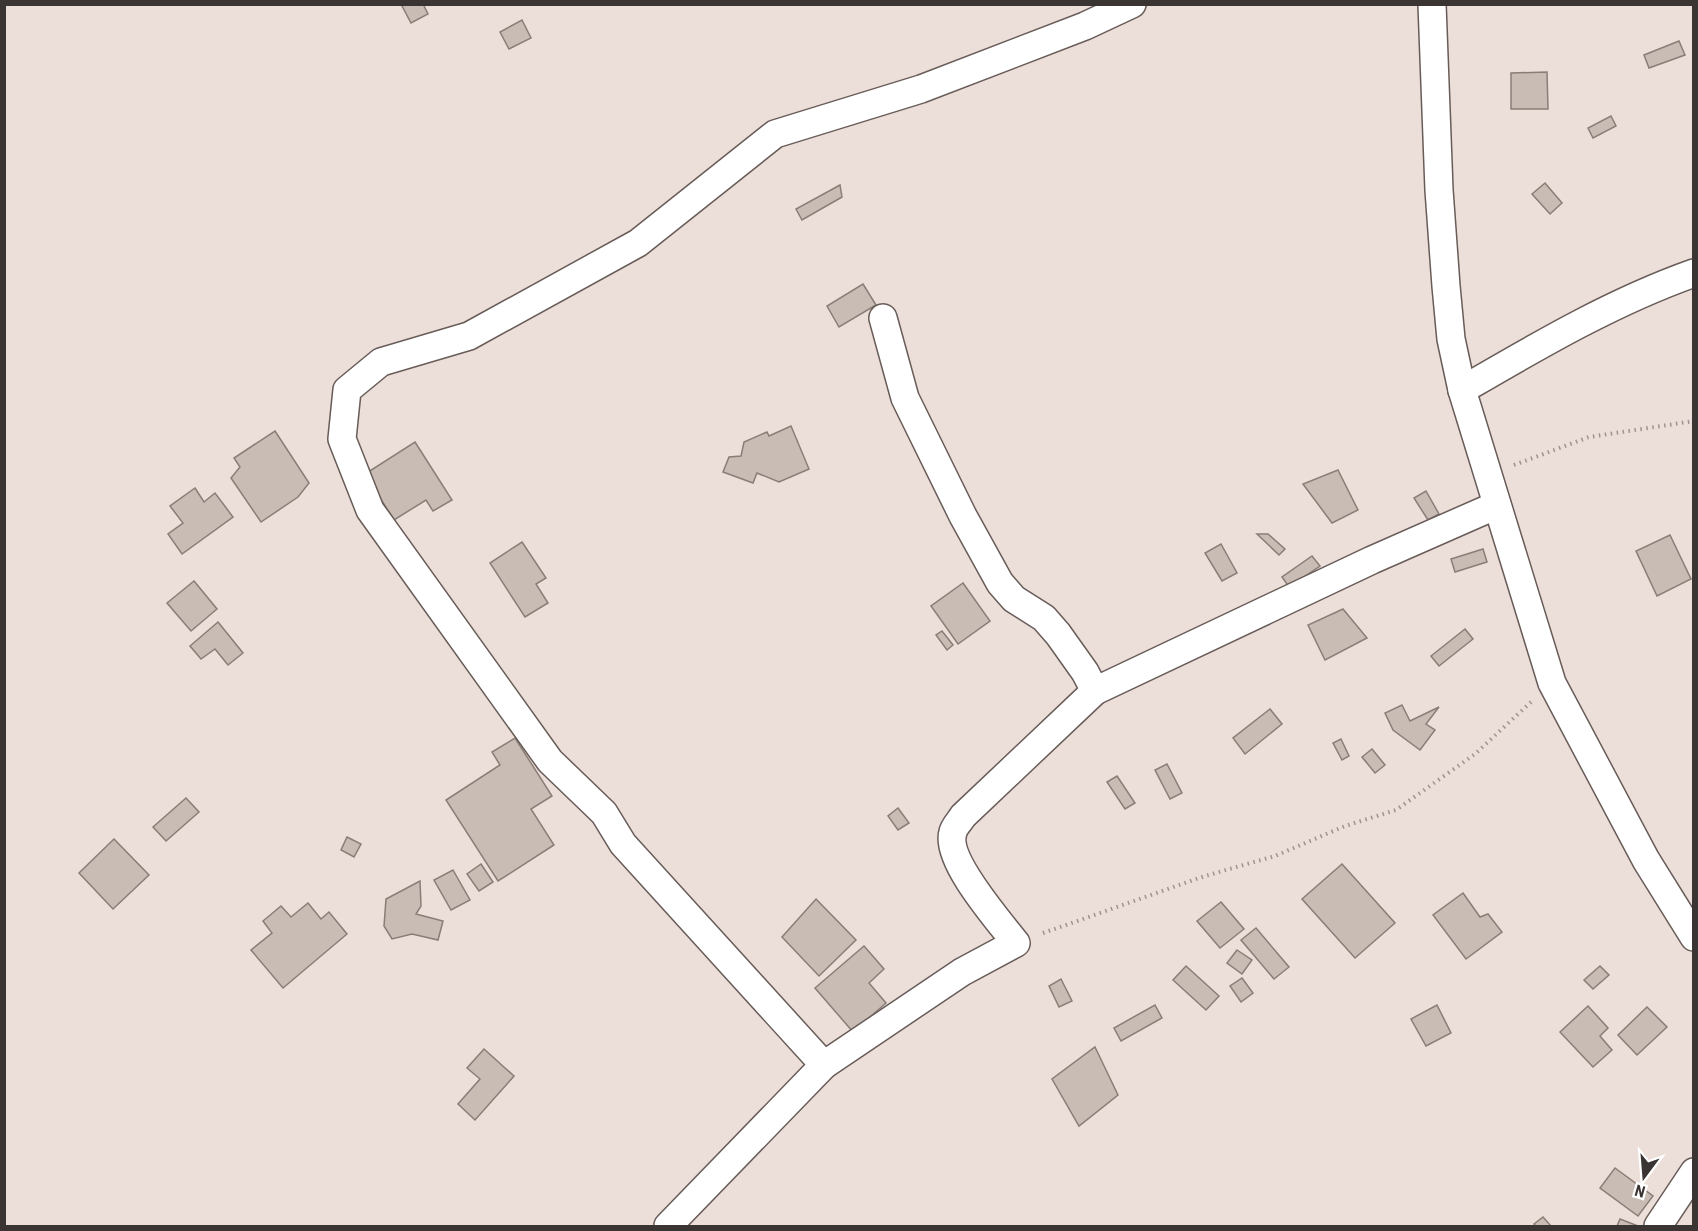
<svg xmlns="http://www.w3.org/2000/svg" width="1698" height="1231" viewBox="0 0 1698 1231" font-family="'Roboto Condensed',sans-serif">
  <style>
    .building { fill: #c8bcb4; stroke: #897e77; stroke-width: 1.5 }
    .lines { fill: none; stroke-linecap: round; stroke-linejoin: round }
    .street-casing { stroke: #685c58; stroke-width: 30 }
    .path { stroke: #9d938f; stroke-width: 4; stroke-dasharray: 1.5 4.5; stroke-linecap: butt }
    .street { stroke: #fff; stroke-width: 27 }
  </style>
  <rect width="100%" height="100%" fill="#ecded9"/>
  <g class="building">
    <polygon points="401,4 423,4 428,14 411,23"/>
    <polygon points="522,20 531,38 509,49 500,32"/>
    <polygon points="1679,41 1685,55 1649,68 1644,55"/>
    <polygon points="1547,72 1548,109 1511,109 1511,73"/>
    <polygon points="1611,116 1616,126 1593,138 1588,128"/>
    <polygon points="1545,183 1562,203 1550,214 1532,194"/>
    <polygon points="840,185 842,197 802,220 796,209"/>
    <polygon points="863,284 876,305 839,327 827,306"/>
    <polygon points="791,426 809,469 779,482 757,473 753,483 723,472 729,457 741,456 744,442 767,432 769,436"/>
    <polygon points="275,431 309,483 298,497 261,522 231,478 240,467 234,458"/>
    <polygon points="415,442 452,500 433,511 426,500 394,520 365,474"/>
    <polygon points="1338,470 1358,510 1332,523 1303,484"/>
    <polygon points="195,488 204,502 215,493 233,517 182,554 168,534 183,523 170,506"/>
    <polygon points="1426,491 1439,514 1428,520 1414,498"/>
    <polygon points="1257,534 1268,534 1285,549 1279,555"/>
    <polygon points="1670,535 1691,579 1657,596 1636,551"/>
    <polygon points="522,542 546,578 536,584 548,603 525,617 490,563"/>
    <polygon points="1221,544 1237,573 1222,581 1205,553"/>
    <polygon points="1483,549 1487,562 1455,572 1451,559"/>
    <polygon points="1312,556 1320,566 1289,587 1282,577"/>
    <polygon points="194,581 217,609 191,631 167,603"/>
    <polygon points="963,583 990,621 958,644 931,606"/>
    <polygon points="1343,609 1367,638 1325,660 1308,625"/>
    <polygon points="218,622 243,653 228,665 215,649 201,659 190,646"/>
    <polygon points="1465,629 1473,639 1439,666 1431,656"/>
    <polygon points="942,631 953,645 947,650 936,635"/>
    <polygon points="1402,705 1410,721 1439,707 1426,724 1435,730 1420,750 1393,730 1385,713"/>
    <polygon points="1270,709 1282,724 1245,754 1233,738"/>
    <polygon points="515,738 552,796 531,809 554,845 498,881 446,800 500,765 492,752"/>
    <polygon points="1341,739 1349,756 1342,760 1333,743"/>
    <polygon points="1372,749 1385,765 1375,773 1362,757"/>
    <polygon points="1167,764 1182,793 1170,799 1155,770"/>
    <polygon points="1117,776 1135,803 1125,809 1107,782"/>
    <polygon points="186,798 199,812 166,841 153,827"/>
    <polygon points="898,808 909,823 898,830 888,816"/>
    <polygon points="347,837 361,844 354,857 341,850"/>
    <polygon points="114,839 149,875 113,909 79,873"/>
    <polygon points="481,864 493,882 479,891 467,874"/>
    <polygon points="1342,864 1395,923 1355,958 1302,899"/>
    <polygon points="453,870 470,900 451,910 434,880"/>
    <polygon points="420,881 421,906 416,914 443,921 438,940 412,934 392,939 384,926 386,899"/>
    <polygon points="1463,893 1480,917 1488,914 1502,932 1466,959 1433,915"/>
    <polygon points="816,899 856,940 819,976 782,937"/>
    <polygon points="1221,902 1244,929 1220,948 1197,921"/>
    <polygon points="308,903 321,919 329,912 347,934 283,988 251,950 272,933 263,921 281,906 291,917"/>
    <polygon points="1256,928 1289,967 1274,979 1241,940"/>
    <polygon points="864,946 884,969 869,983 886,1003 853,1032 815,988"/>
    <polygon points="1237,950 1252,960 1242,974 1227,963"/>
    <polygon points="1186,966 1219,996 1206,1010 1173,980"/>
    <polygon points="1600,966 1609,975 1593,989 1584,980"/>
    <polygon points="1242,978 1253,993 1241,1002 1230,986"/>
    <polygon points="1061,979 1072,1001 1059,1007 1049,986"/>
    <polygon points="1155,1005 1162,1018 1121,1041 1114,1028"/>
    <polygon points="1437,1005 1451,1033 1426,1046 1411,1019"/>
    <polygon points="1588,1006 1608,1028 1600,1036 1612,1050 1593,1067 1560,1032"/>
    <polygon points="1647,1007 1667,1027 1637,1055 1618,1035"/>
    <polygon points="1095,1047 1118,1095 1079,1126 1052,1079"/>
    <polygon points="484,1049 514,1076 475,1120 458,1104 480,1079 467,1068"/>
    <polygon points="1615,1168 1653,1196 1638,1216 1600,1188"/>
    <polygon points="1543,1217 1551,1226 1536,1226 1534,1224"/>
    <polygon points="1620,1219 1638,1226 1617,1226"/>
  </g>
  <g class="lines">
    <g class="street-casing">
      <g id="street">
        <polyline points="1432,4 1439,190 1446,286 1451,339 1462,390 1552,683 1646,860 1694,937"/>
        <polyline points="883,318 905,398 963,516 1000,583 1014,599 1044,618 1058,634 1085,672 1095,691"/>
        <path d="M1462,390C1536,347 1612,302 1694,273"/>
        <polyline points="824,1065 623,844 604,813 550,761 370,510 342,439 347,390 381,362 469,336 638,243 775,134 921,89 1085,26 1132,4"/>
        <path d="M668,1226L824,1065L962,972L1016,943C999,921 944,859 953,832C954,827 960,821 963,816L1095,691L1372,560L1497,505"/>
        <polyline points="1658,1226 1694,1172"/>
      </g>
    </g>
    <g class="path">
      <polyline points="1514,465 1589,437 1694,421"/>
      <polyline points="1043,933 1205,876 1275,856 1345,826 1396,810 1475,754 1531,702"/>
    </g>
    <use href="#street" class="street"/>
  </g>
  <rect width="1698" height="1231" fill="none" stroke="#3a3533" stroke-width="12"/>
  <g transform="translate(1644 1177) rotate(196)" stroke="#ffffff" stroke-width="4.5" paint-order="stroke">
  <path d="M0-4.5L10 22L0 15L-10 22Z" fill="#3a3533"/>
  <text y="-9" font-size="16" font-weight="bold" text-anchor="middle" fill="#3a3533">N</text>
  </g>
</svg>
